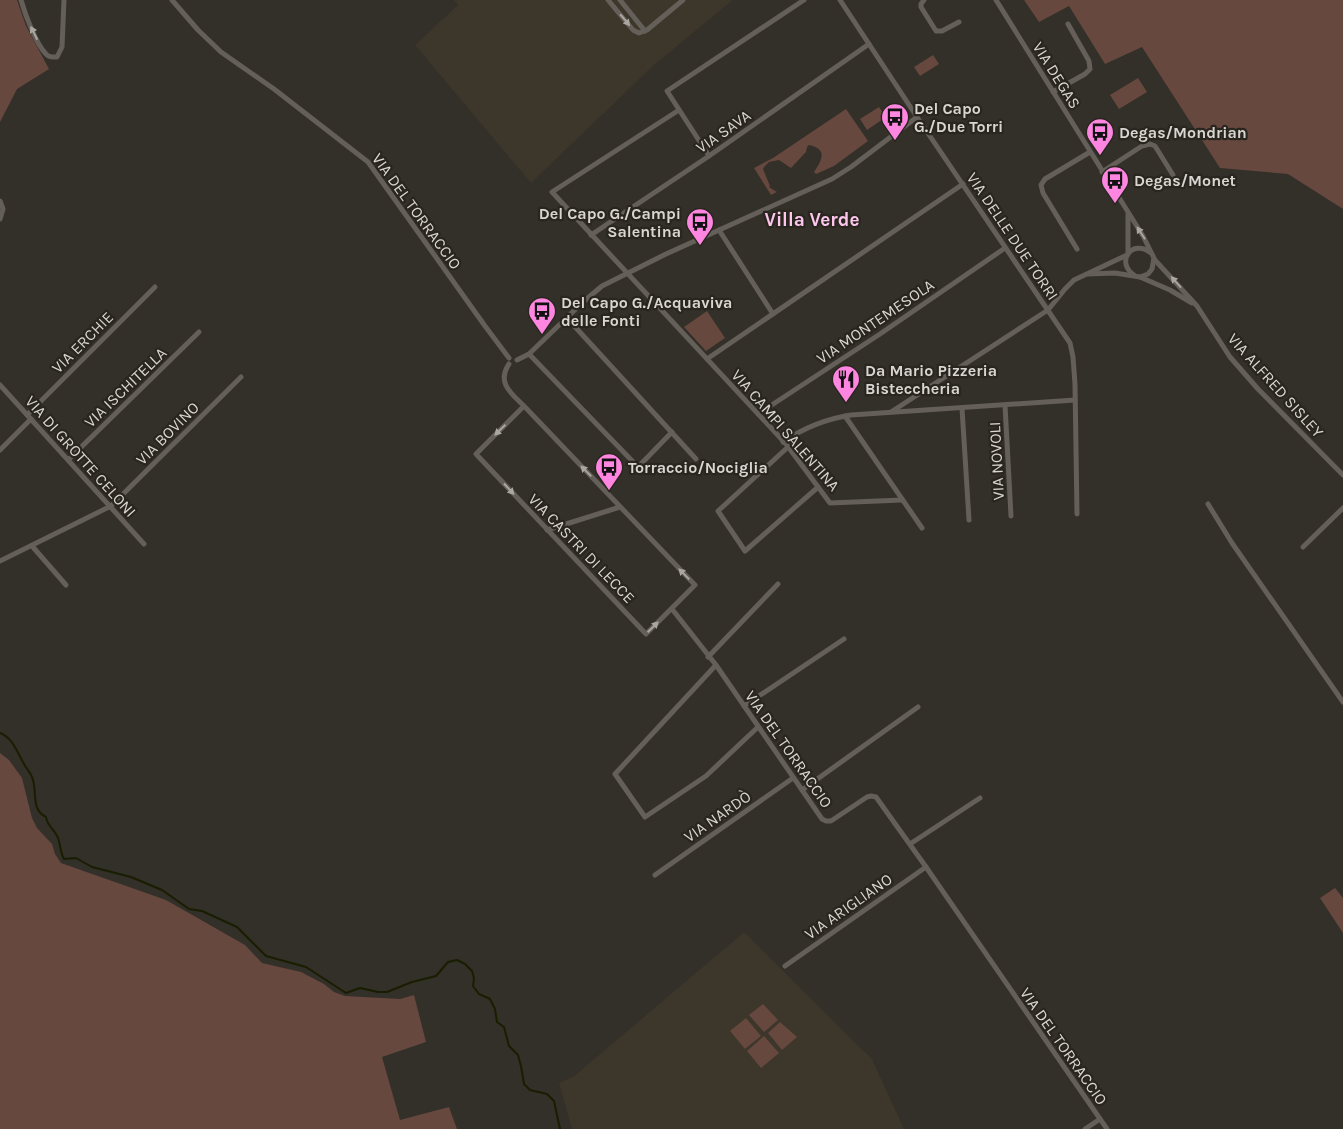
<svg xmlns="http://www.w3.org/2000/svg" width="1343" height="1129" viewBox="0 0 1343 1129" font-family="Karla,sans-serif">
  <style>
    .built { fill: #3d362a }
    .green { fill: #66483e }
    .lines { fill: none; stroke-linecap: round; stroke-linejoin: round }
    .stream { stroke: #191e00; stroke-width: 2 }
    .street { stroke: #645f58; stroke-width: 5 }
    .oneway { fill: #aaa6a1 }
    .labels { text-anchor: middle; stroke-width: 4.5; stroke-linejoin: round; paint-order: stroke }
    .street-label { font-size: 16px; fill: #d9d6d2; stroke: #29251f }
    .poi-label { font-size: 16px; font-weight: bold; fill: #d9d6d2; stroke: #29251f; text-anchor: start }
    .quarter-label { font-size: 19px; font-weight: bold; fill: #fdc6ed; stroke: #29251f }
  </style>
  <rect width="100%" height="100%" fill="#332f29"/>
  <g class="built">
    <polygon points="454,0 733,0 654,65 531,183 415,45 458,5"/>
    <polygon points="743,933 746,934 872,1059 904,1129 572,1129 559,1083 573,1077"/>
  </g>
  <g class="green">
    <polygon points="0,0 17,0 26,26 49,69 17,89 0,122"/>
    <polygon points="1024,0 1343,0 1343,209 1288,174 1220,168 1142,47 1105,64 1069,6 1039,22"/>
    <polygon points="933,55 939,64 920,76 914,67"/>
    <polygon points="1138,78 1147,92 1119,109 1110,95"/>
    <polygon points="879,107 886,117 867,130 860,119"/>
    <path d="M846,109L868,141L834,166L816,174L814,172C822,160 828,149 809,145L807,147L806,152L791,168L779,160L769,162L764,167L763,169L770,186L769,187L777,192L771,195L754,168L773,158Z"/>
    <polygon points="707,311 725,338 706,351 684,327"/>
    <polygon points="0,753 9,760 22,778 32,818 37,828 52,844 55,854 61,863 166,900 245,945 262,963 301,972 324,984 334,992 345,996 400,999 414,995 426,1042 382,1057 400,1120 449,1107 457,1129 0,1129"/>
    <polygon points="1335,888 1343,898 1343,933 1320,898"/>
    <polygon points="763,1004 778,1020 764,1032 749,1015"/>
    <polygon points="746,1018 761,1036 745,1049 730,1031"/>
    <polygon points="780,1022 797,1037 782,1050 768,1033"/>
    <polygon points="764,1036 779,1053 761,1068 747,1051"/>
  </g>
  <g class="lines">
    <path class="stream" d="M0,733C13,738 17,752 24,764C26,768 30,772 32,777C38,791 30,809 46,817C47,826 55,830 58,838C61,846 60,852 64,859L76,858L92,867L131,877L162,890L189,909L202,911L237,927L266,956L306,967L346,993L360,988L378,992H387L412,982L436,976L448,962L457,960L465,964L472,971L474,978L473,986L479,994L490,999L495,1009L497,1022L504,1027L509,1046L518,1055L521,1066L524,1084L530,1090L547,1094L554,1101L560,1129"/>
    <g class="street">
      <path d="M21,0C25,14 36,44 46,54C49,58 53,57 57,57L62,47L64,0"/>
      <polyline points="172,0 198,30 221,52 274,89 368,162 485,326 509,358"/>
      <polyline points="608,0 633,30 639,33 647,30 683,0"/>
      <polyline points="620,0 645,31"/>
      <polyline points="840,0 917,117 1070,343 1073,357 1075,384 1077,514"/>
      <polyline points="924,0 921,4 921,7 936,31 942,31 959,22"/>
      <polyline points="996,0 1143,236 1154,258 1152,269 1148,274 1140,277 1115,273 1088,274"/>
      <polyline points="1053,92 1085,74 1090,69 1089,61 1068,24"/>
      <polyline points="679,110 552,192 786,444 830,503 902,500"/>
      <polyline points="709,156 667,91 804,0"/>
      <polyline points="1102,172 1142,146 1150,144 1155,146 1173,175"/>
      <polyline points="0,201 3,209 0,219"/>
      <polyline points="1128,214 1128,253"/>
      <polyline points="719,230 773,314"/>
      <polyline points="591,235 709,156 869,44"/>
      <polyline points="1077,249 1043,193 1041,185 1045,179 1090,152"/>
      <polyline points="1154,259 1197,306 1230,357 1258,389 1343,475"/>
      <path d="M1134,275C1115,262 1132,238 1151,253"/>
      <polyline points="1140,277 1170,290 1192,303"/>
      <polyline points="567,318 696,459"/>
      <polyline points="529,354 638,467 672,432"/>
      <polyline points="707,359 963,184"/>
      <polyline points="517,360 529,354 583,302 602,286 666,254 832,179 851,167 917,117"/>
      <path d="M509,364C496,383 512,394 524,406L695,585L646,634L476,454L524,406"/>
      <polyline points="0,385 144,544"/>
      <polyline points="1005,405 1011,516"/>
      <polyline points="962,408 969,520"/>
      <polyline points="891,412 1048,310 1065,289 1074,280 1127,255"/>
      <polyline points="758,414 880,334 1005,248"/>
      <polyline points="27,415 155,287"/>
      <polyline points="845,416 922,528"/>
      <path d="M783,442C805,427 825,419 851,415L1075,400"/>
      <polyline points="788,447 718,511 745,551 817,488"/>
      <polyline points="0,450 31,419"/>
      <polyline points="68,460 199,332"/>
      <polyline points="1208,504 1232,543 1343,702"/>
      <polyline points="547,530 620,507"/>
      <polyline points="32,546 66,585"/>
      <polyline points="1303,547 1343,508"/>
      <polyline points="0,561 111,506 241,377"/>
      <polyline points="672,609 716,665 822,819 826,821 831,821 867,797 871,796 876,797 926,867 1107,1129"/>
      <polyline points="708,657 778,584"/>
      <polyline points="716,665 615,774 645,817 706,776 758,727"/>
      <polyline points="744,706 844,639"/>
      <polyline points="802,790 918,707"/>
      <polyline points="910,844 980,798"/>
      <polyline points="655,875 793,778"/>
      <polyline points="785,966 926,867"/>
      <polyline points="1085,1129 1100,1119"/>
    </g>
  </g>
  <defs><path id="oneway-solid" d="M-6-.8H1V-3.2L6.5 0L1 3.2V.8H-6Z" transform="scale(1.25)"/></defs>
  <g class="oneway">
    <use href="#oneway-solid" transform="translate(625 20) rotate(50)"/>
    <use href="#oneway-solid" transform="translate(34 33) rotate(-116)"/>
    <use href="#oneway-solid" transform="translate(1141 233) rotate(-123)"/>
    <use href="#oneway-solid" transform="translate(1176 282) rotate(-132)"/>
    <use href="#oneway-solid" transform="translate(500 430) rotate(136)"/>
    <use href="#oneway-solid" transform="translate(586 471) rotate(-134)"/>
    <use href="#oneway-solid" transform="translate(509 489) rotate(47)"/>
    <use href="#oneway-solid" transform="translate(684 574) rotate(-134)"/>
    <use href="#oneway-solid" transform="translate(653 627) rotate(-44)"/>
  </g>
  <defs>
    <g id="bus-pin" transform="scale(1.4375)"><path d="M0 17L-7.5 6A9.5 9.5 0 1 1 7.5 6Z" fill="#fe86e1" stroke="#29251f"/><path d="M-5-6H5V4H4V6H2V4H-2V6H-4V4H-5ZM-3.5-4V0h7V-4ZM-3.5 1.2v1.5H-2V1.2ZM2 1.2v1.5H3.5V1.2Z" fill="#111"/></g>
    <g id="restaurant-pin" transform="scale(1.4375)"><path d="M0 17L-7.5 6A9.5 9.5 0 1 1 7.5 6Z" fill="#fe86e1" stroke="#29251f"/><path d="M-5-6h1v4h1v-4h1v4h1v-4h1v5L-1.5 .5V6h-2V.5L-5-1ZM5-6V6H3V1.5H1.5Q1.5-4 5-6Z" fill="#111"/></g>
  </defs>
  <g fill-rule="evenodd">
    <use href="#bus-pin" x="895" y="117"/>
    <use href="#bus-pin" x="1100" y="132"/>
    <use href="#bus-pin" x="1115" y="180"/>
    <use href="#bus-pin" x="700" y="222"/>
    <use href="#bus-pin" x="542" y="311"/>
    <use href="#restaurant-pin" x="846" y="379"/>
    <use href="#bus-pin" x="609" y="467"/>
  </g>
  <g class="labels">
    <g class="street-label">
      <text transform="translate(1057 75) rotate(58)" y="6">VIA DEGAS</text>
      <text transform="translate(723 131) rotate(-35)" y="6">VIA SAVA</text>
      <text transform="translate(417 211) rotate(54)" y="6">VIA DEL TORRACCIO</text>
      <text transform="translate(1013 236) rotate(56)" y="6">VIA DELLE DUE TORRI</text>
      <text transform="translate(875 321) rotate(-34)" y="6">VIA MONTEMESOLA</text>
      <text transform="translate(82 342) rotate(-45)" y="6">VIA ERCHIE</text>
      <text transform="translate(1276 385) rotate(48)" y="6">VIA ALFRED SISLEY</text>
      <text transform="translate(125 387) rotate(-44)" y="6">VIA ISCHITELLA</text>
      <text transform="translate(786 430) rotate(49)" y="6">VIA CAMPI SALENTINA</text>
      <text transform="translate(167 433) rotate(-45)" y="6">VIA BOVINO</text>
      <text transform="translate(81 456) rotate(48)" y="6">VIA DI GROTTE CELONI</text>
      <text transform="translate(996 461) rotate(-93)" y="6">VIA NOVOLI</text>
      <text transform="translate(582 548) rotate(46)" y="6">VIA CASTRI DI LECCE</text>
      <text transform="translate(789 749) rotate(55)" y="6">VIA DEL TORRACCIO</text>
      <text transform="translate(717 816) rotate(-35)" y="6">VIA NARDÒ</text>
      <text transform="translate(848 906) rotate(-35)" y="6">VIA ARIGLIANO</text>
      <text transform="translate(1064 1046) rotate(55)" y="6">VIA DEL TORRACCIO</text>
    </g>
    <g class="poi-label">
      <text x="914" y="114">Del Capo<tspan x="914" dy="18">G./Due Torri</tspan></text>
      <text x="1119" y="138">Degas/Mondrian</text>
      <text x="1134" y="186">Degas/Monet</text>
      <text x="681" y="219" text-anchor="end">Del Capo G./Campi<tspan x="681" dy="18">Salentina</tspan></text>
      <text x="561" y="308">Del Capo G./Acquaviva<tspan x="561" dy="18">delle Fonti</tspan></text>
      <text x="865" y="376">Da Mario Pizzeria<tspan x="865" dy="18">Bisteccheria</tspan></text>
      <text x="628" y="473">Torraccio/Nociglia</text>
    </g>
    <g class="quarter-label">
      <text x="812" y="226">Villa Verde</text>
    </g>
  </g>
</svg>
